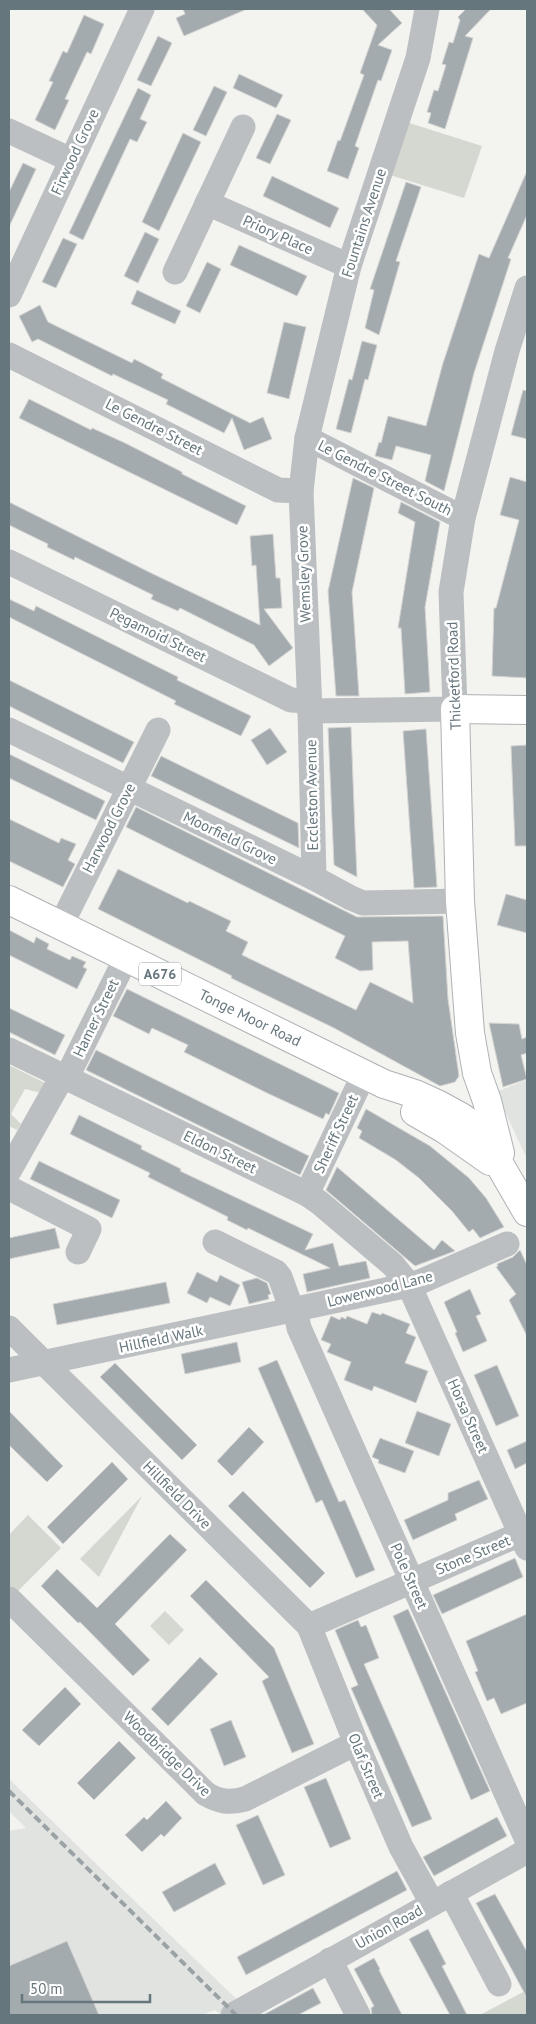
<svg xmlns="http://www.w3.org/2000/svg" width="536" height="2024" viewBox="0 0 536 2024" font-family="'PT Sans',sans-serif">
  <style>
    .built { fill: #e1e3e0 }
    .green { fill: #d4d8d0 }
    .building { fill: #a3abae; stroke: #d5d4d3 }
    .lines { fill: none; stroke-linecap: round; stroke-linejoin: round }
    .major-casing { stroke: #adb2b4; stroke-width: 30 }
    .minor { stroke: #bbbfc1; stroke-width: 25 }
    .major { stroke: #fff; stroke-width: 28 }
    .rail { stroke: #9ba2a5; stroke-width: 4; stroke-dasharray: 8 4; stroke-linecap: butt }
    .labels { text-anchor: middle; stroke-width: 5; stroke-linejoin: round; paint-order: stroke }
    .shield { fill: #fff; stroke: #949fa4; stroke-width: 1 }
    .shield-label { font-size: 14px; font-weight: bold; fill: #66767d }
    .street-label { font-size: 15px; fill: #66767d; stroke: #fff }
  </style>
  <rect width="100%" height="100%" fill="#f3f3f0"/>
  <g class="built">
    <polygon points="527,1080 527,1159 496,1092"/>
    <polygon points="9,1779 89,1857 253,2015 222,2015 215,2010 202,2015 9,2015 9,1831 26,1828 9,1811"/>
  </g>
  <g class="green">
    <polygon points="406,122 482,146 464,198 390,175"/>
    <polygon points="9,1065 47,1084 42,1093 25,1089 11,1114 21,1124 17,1130 9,1126"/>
    <polygon points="142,1496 99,1577 80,1559"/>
    <polygon points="28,1515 61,1548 15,1594 9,1588 9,1535"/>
    <polygon points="165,1611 184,1630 169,1645 150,1626"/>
    <polygon points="527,1990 527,2015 480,2015"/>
  </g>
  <g class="building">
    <polygon points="183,9 247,9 184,36 176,18 185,14"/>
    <polygon points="362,9 389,9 402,23 378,45 392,50 381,81 378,80 355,146 359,148 348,179 327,171 338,140 340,141 364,75 360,73 377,25"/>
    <polygon points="466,9 491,9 465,36 473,38 445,129 428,123 431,113 427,112 434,90 438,91 446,65 442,64 449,42 453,43 460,20 458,17"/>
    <polygon points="84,15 104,24 91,54 87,52 65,99 69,100 55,130 35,120 53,82 49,81 63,51 67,53"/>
    <polygon points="158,36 172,43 151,86 137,80"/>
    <polygon points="239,74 283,95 276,108 233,88"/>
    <polygon points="214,86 227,92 206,136 193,130"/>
    <polygon points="138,88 151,95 140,119 147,122 137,142 130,139 83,240 69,233"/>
    <polygon points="277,114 291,120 270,164 256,158"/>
    <polygon points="183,133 201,142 159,231 142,222"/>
    <polygon points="23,163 36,169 9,227 9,192"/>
    <polygon points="527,171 527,215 508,258 511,259 474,373 444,491 425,481 431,455 396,446 392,460 375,456 379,442 381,443 388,416 426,426 443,363 479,254 489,258"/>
    <polygon points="272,176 339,208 330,228 263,196"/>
    <polygon points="406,182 421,187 396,261 400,262 379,335 365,328 374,290 370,289"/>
    <polygon points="145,232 159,239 138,283 124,276"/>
    <polygon points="63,238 77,244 56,288 42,282"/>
    <polygon points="239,245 307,276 297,296 230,265"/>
    <polygon points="207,262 221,269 200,313 186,306"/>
    <polygon points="137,290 181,311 175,324 131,304"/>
    <polygon points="40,305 48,322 132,363 134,359 163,374 161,378 250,423 263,417 272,439 244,450 232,418 224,433 166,404 168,400 113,374 112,376 38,339 32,342 19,316"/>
    <polygon points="284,322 306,327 289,399 267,393"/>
    <polygon points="362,341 377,345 368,380 365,379 351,433 336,429 349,379 352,380"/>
    <polygon points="523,390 527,391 527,439 511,435"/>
    <polygon points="29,399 91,430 92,428 125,443 182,472 182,474 246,506 237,525 19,418"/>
    <polygon points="510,477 527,482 527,678 492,676 494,608 496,608 519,520 500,515"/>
    <polygon points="353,478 374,488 352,592 359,696 336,696 328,591"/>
    <polygon points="9,502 153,574 260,625 256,565 252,566 250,536 273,534 276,578 280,578 282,608 264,609 293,648 269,666 254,645 180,608 178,611 151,599 153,595 75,557 74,560 47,547 48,544 9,525"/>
    <polygon points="401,502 440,522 425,607 430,692 405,694 401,628 398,628 415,522 398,513"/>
    <polygon points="9,599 34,611 36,606 178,677 177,680 251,716 241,736 174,704 176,701 9,617"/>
    <polygon points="9,680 134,742 123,763 9,706"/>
    <polygon points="351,727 355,832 357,877 334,865 328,728"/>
    <polygon points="270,728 287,752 267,765 251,740"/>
    <polygon points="426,729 437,887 414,888 403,731"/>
    <polygon points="527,745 527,846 515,846 511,746"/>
    <polygon points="9,754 105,801 96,820 9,778"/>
    <polygon points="161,756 298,823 299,848 151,776"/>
    <polygon points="136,807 357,917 443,916 448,999 459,1076 455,1082 440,1086 334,1028 231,978 232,976 98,909 118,869 188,903 189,901 231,921 226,931 248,942 242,955 356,1010 370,982 413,1003 408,941 372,942 373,970 360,971 335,958 345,936 126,827"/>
    <polygon points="9,819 59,843 61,838 76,844 68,860 75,864 63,887 9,861"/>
    <polygon points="506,894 527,900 527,933 497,925"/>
    <polygon points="9,930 34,943 36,937 49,944 47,949 70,960 72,956 86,962 83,967 87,969 77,989 9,955"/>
    <polygon points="127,989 339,1093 329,1115 326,1113 323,1119 267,1093 184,1052 188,1045 152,1028 149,1034 113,1016"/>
    <polygon points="9,1008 65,1035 55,1055 9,1032"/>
    <polygon points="489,1023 519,1024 522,1039 527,1037 527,1053 521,1055 527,1079 503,1087"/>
    <polygon points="96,1050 309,1156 300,1175 86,1070"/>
    <polygon points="366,1109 430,1146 469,1178 486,1198 504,1227 480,1238 473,1229 469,1232 452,1211 419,1178 396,1160 359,1138 362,1131 357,1128"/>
    <polygon points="79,1115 142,1146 141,1149 181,1169 180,1171 313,1234 305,1250 333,1243 339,1266 366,1261 370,1278 307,1292 303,1274 330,1268 248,1228 247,1230 227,1220 228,1217 148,1177 150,1173 70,1134"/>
    <polygon points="39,1161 120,1200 112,1218 30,1179"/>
    <polygon points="337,1167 434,1250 442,1240 455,1251 415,1266 326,1190"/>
    <polygon points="55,1228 60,1248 9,1259 9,1238"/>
    <polygon points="520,1250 527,1265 527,1336 509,1300 516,1294 496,1267 498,1266 497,1264 513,1257"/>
    <polygon points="197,1272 217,1282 220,1275 240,1285 230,1306 210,1297 207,1303 187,1293"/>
    <polygon points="257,1278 267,1283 271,1294 268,1295 269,1299 249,1304 242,1282"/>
    <polygon points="166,1282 170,1303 57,1325 53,1304"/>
    <polygon points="470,1289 481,1314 476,1316 487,1341 463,1352 455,1333 457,1332 444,1302"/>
    <polygon points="372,1312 381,1315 382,1313 410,1324 406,1333 416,1337 405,1363 428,1371 416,1403 374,1386 372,1391 344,1380 351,1362 327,1352 331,1344 321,1340 331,1316 340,1320 341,1317 346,1319 347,1316 367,1324"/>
    <polygon points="237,1342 241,1362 185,1374 181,1354"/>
    <polygon points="277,1360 339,1502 345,1500 375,1570 356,1578 322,1500 316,1503 258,1368"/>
    <polygon points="115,1363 197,1445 182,1460 100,1377"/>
    <polygon points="497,1365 519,1416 496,1426 474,1375"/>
    <polygon points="9,1411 63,1466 47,1482 9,1445"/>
    <polygon points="417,1411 451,1424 439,1456 405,1443"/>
    <polygon points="249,1427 264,1442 232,1476 217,1461"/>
    <polygon points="380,1438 414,1451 405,1473 378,1463 379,1460 372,1457"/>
    <polygon points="527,1441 527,1463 515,1469 507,1450"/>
    <polygon points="112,1462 128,1479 63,1544 47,1527"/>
    <polygon points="479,1480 488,1499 455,1514 457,1520 413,1540 404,1520 448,1500 448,1493"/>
    <polygon points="243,1491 325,1573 310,1588 228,1506"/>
    <polygon points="170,1534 187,1550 115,1624 150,1660 133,1676 80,1622 78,1623 41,1586 57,1569 97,1608"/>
    <polygon points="515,1558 523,1577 442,1614 433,1595"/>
    <polygon points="206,1580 274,1648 314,1744 292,1753 262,1681 269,1677 190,1596"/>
    <polygon points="408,1609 490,1791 471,1800 393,1616"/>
    <polygon points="527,1614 527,1703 501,1714 494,1698 487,1701 475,1672 478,1671 466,1641"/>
    <polygon points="358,1620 361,1627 366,1625 379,1658 364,1664 432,1819 412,1827 351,1688 358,1685 335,1630"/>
    <polygon points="200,1657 218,1674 168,1726 151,1709"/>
    <polygon points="65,1687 81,1704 39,1746 22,1730"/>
    <polygon points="231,1720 246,1757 224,1766 210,1729"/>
    <polygon points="119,1741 136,1758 94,1800 77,1783"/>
    <polygon points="326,1778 351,1839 330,1848 304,1787"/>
    <polygon points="166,1801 182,1818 164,1837 161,1834 142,1852 125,1835 144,1817 147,1820"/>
    <polygon points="258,1815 285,1875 263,1885 236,1825"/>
    <polygon points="497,1817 507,1836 434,1876 423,1857"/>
    <polygon points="215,1863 226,1884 174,1912 162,1892"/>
    <polygon points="397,1871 407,1890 246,1975 237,1957"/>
    <polygon points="495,1894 527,1952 527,1998 476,1903"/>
    <polygon points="428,1929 446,1964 442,1966 467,2015 450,2015 409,1939"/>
    <polygon points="67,1941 99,2015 9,2015 9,1966"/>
    <polygon points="374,1958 380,1969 379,1970 402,2015 372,2015 371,2008 374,2006 354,1969"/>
    <polygon points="313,1988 321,2003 298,2015 263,2015"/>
  </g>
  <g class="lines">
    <g class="major-casing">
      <g id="major">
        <polyline points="9,900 384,1084 415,1094 439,1105 461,1117 472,1125 483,1136 527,1212"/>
        <polyline points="415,1112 446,1130 490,1161"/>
        <polyline points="500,1153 487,1101 477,1073 470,1033 460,901 455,709 527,710"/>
      </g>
    </g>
    <g class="minor">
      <polyline points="9,131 71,160"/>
      <polyline points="207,203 349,266"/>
      <polyline points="175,272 243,127"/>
      <polyline points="9,295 142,9"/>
      <polyline points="9,355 278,490 301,491"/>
      <polyline points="307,438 463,518"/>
      <polyline points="9,562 291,700 309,701"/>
      <polyline points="310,711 455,709 451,592 463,518 507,351 527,288"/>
      <polyline points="9,730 314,878 351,898 363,903 460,901"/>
      <polyline points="314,878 310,711 301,491 307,438 349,266 418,58 427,9"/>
      <polyline points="61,925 158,730"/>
      <polyline points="9,1050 307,1194 320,1203 393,1265 409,1285 527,1548"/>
      <polyline points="66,1079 126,958"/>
      <polyline points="9,1171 62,1077"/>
      <polyline points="9,1188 89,1229 78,1252"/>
      <polyline points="307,1194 364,1074"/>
      <polyline points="215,1242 276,1272 280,1277 292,1310"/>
      <polyline points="295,1309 299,1328 527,1840"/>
      <polyline points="9,1328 309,1626 356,1743 401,1847 432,1903"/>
      <polyline points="9,1370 409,1285 422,1281 507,1244"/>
      <path d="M9,1599L206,1794C220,1802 229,1803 245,1799L356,1743"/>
      <polyline points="309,1626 527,1531"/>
      <polyline points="451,1893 499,1984"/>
      <polyline points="330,1960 358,2015"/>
      <polyline points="233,2015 527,1851"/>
    </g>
    <use href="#major" class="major"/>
    <polyline class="rail" points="9,1791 236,2015"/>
  </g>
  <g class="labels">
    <rect class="shield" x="139" y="962.5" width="42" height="23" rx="4"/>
    <g class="shield-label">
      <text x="160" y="979">A676</text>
    </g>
    <g class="street-label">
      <text transform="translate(75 152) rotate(-65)" y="5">Firwood Grove</text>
      <text transform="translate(364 223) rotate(-72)" y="5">Fountains Avenue</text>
      <text transform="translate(278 235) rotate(24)" y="5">Priory Place</text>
      <text transform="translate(154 427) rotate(27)" y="5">Le Gendre Street</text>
      <text transform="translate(385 478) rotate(27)" y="5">Le Gendre Street South</text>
      <text transform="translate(304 574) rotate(-92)" y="5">Wemsley Grove</text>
      <text transform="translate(158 635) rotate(26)" y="5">Pegamoid Street</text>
      <text transform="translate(454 676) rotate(-92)" y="5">Thicketford Road</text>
      <text transform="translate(312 795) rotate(-91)" y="5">Eccleston Avenue</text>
      <text transform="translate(109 828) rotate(-63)" y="5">Harwood Grove</text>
      <text transform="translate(230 838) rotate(26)" y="5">Moorfield Grove</text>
      <text transform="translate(96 1018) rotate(-64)" y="5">Hamer Street</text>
      <text transform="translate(250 1018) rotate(26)" y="5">Tonge Moor Road</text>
      <text transform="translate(336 1134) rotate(-65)" y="5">Sheriff Street</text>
      <text transform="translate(220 1152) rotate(26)" y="5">Eldon Street</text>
      <text transform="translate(380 1289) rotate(-14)" y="5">Lowerwood Lane</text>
      <text transform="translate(161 1339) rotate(-12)" y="5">Hillfield Walk</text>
      <text transform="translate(468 1416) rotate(66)" y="5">Horsa Street</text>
      <text transform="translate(177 1495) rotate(45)" y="5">Hillfield Drive</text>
      <text transform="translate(473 1555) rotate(-23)" y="5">Stone Street</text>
      <text transform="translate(409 1576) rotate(66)" y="5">Pole Street</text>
      <text transform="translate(167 1754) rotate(44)" y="5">Woodbridge Drive</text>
      <text transform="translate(366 1766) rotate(67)" y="5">Olaf Street</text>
      <text transform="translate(389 1927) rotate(-29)" y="5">Union Road</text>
    </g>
  </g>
  <rect width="536" height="2024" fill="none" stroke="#66767d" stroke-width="20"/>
  <path d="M22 1994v8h128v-8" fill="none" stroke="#66767d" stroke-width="2.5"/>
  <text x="30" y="1994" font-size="15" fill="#66767d" stroke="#ffffff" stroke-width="4" paint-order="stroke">50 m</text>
</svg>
